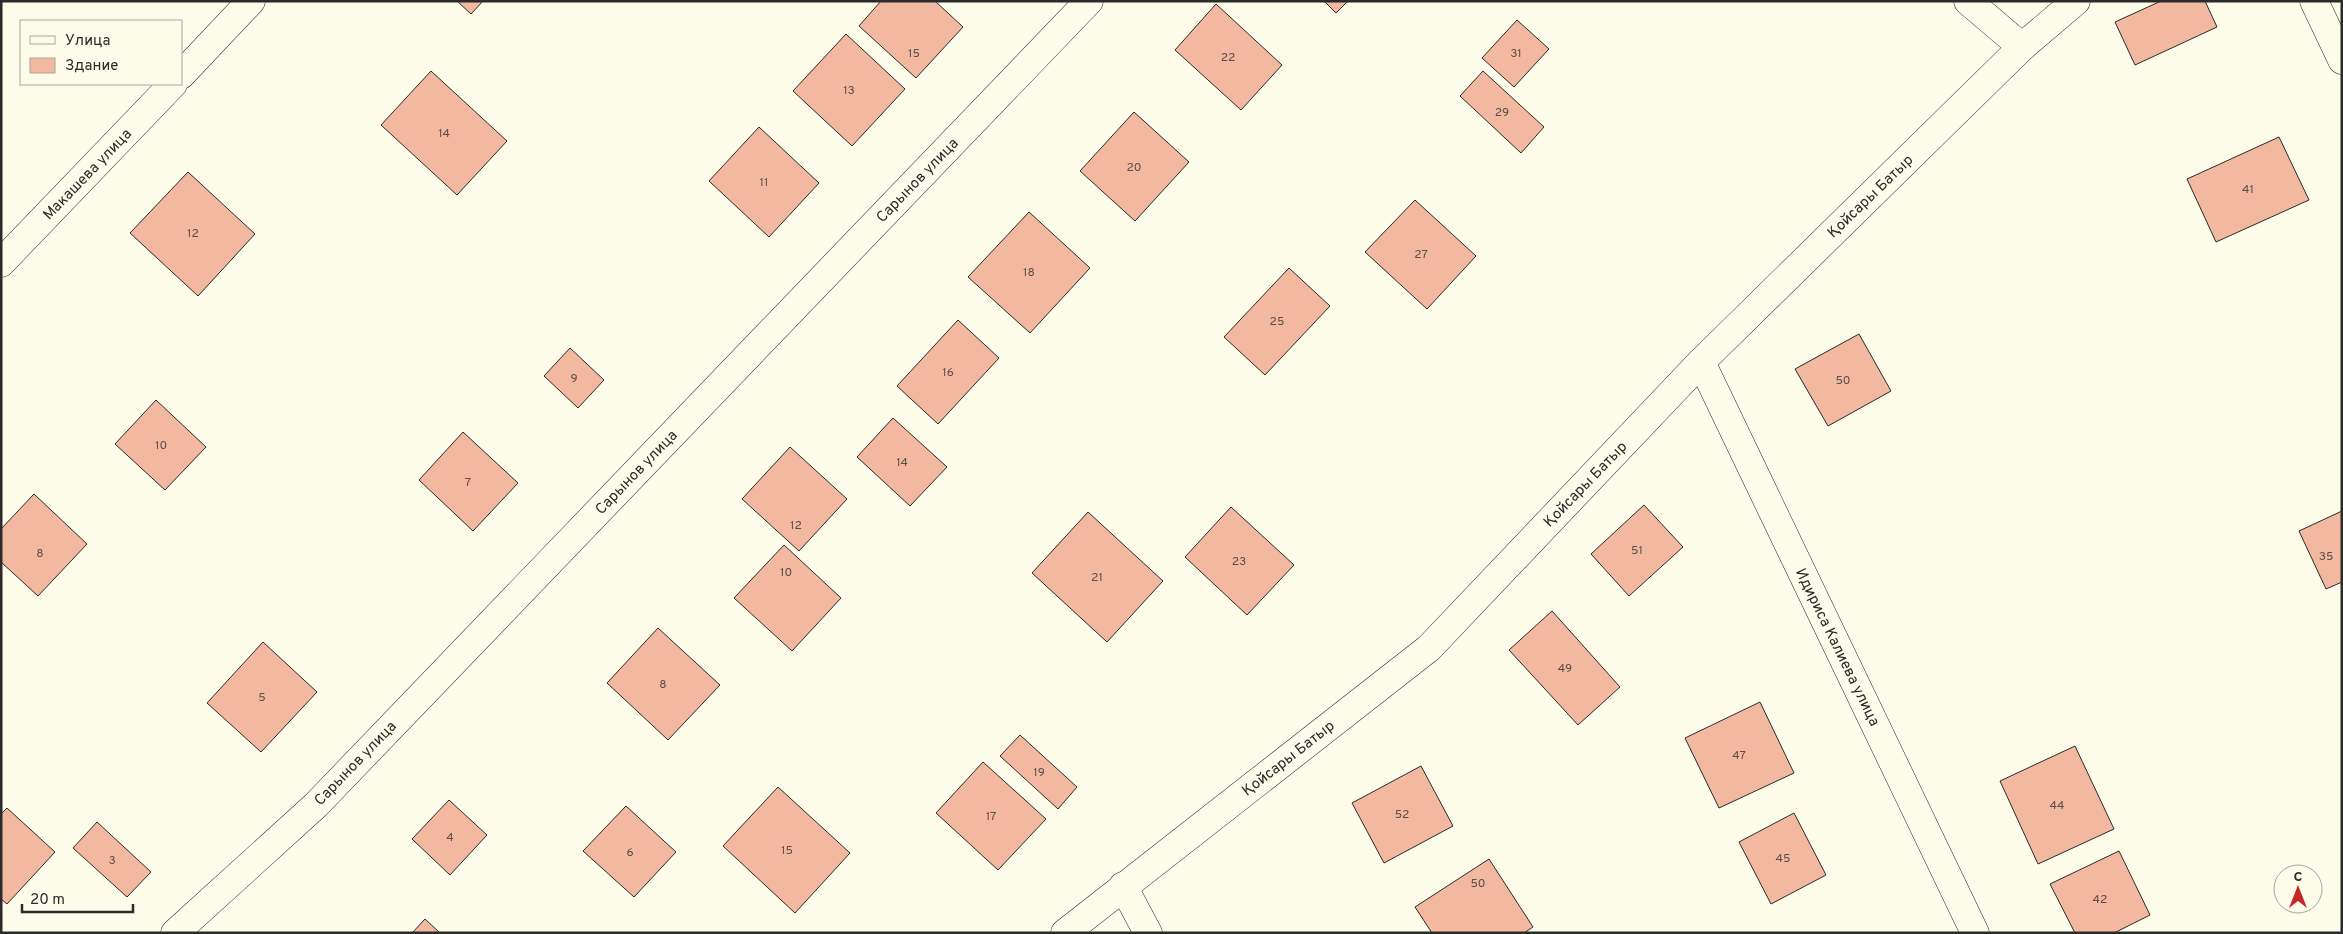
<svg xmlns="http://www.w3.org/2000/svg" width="2343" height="934" viewBox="0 0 2343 934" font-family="Overpass,sans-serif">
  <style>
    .building { fill: #f2b8a0; stroke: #2b2b2b }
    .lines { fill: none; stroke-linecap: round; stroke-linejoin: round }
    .street-casing { stroke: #2b2b2b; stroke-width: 29 }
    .street { stroke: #fdfbea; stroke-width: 28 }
    .labels { text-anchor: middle; stroke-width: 4; stroke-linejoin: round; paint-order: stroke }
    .number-label { font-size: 12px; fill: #5d4e48 }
    .street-label { font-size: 15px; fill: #2b2b2b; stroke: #fdfbea }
  </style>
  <rect width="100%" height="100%" fill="#fdfbea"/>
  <g class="building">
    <polygon points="457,1 483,1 471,14"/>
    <polygon points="881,1 935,1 963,27 916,78 859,26"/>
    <polygon points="1324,1 1348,1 1336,13"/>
    <polygon points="2161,1 2205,1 2217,27 2135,65 2115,22"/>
    <polygon points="1216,4 1282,65 1241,110 1175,50"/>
    <polygon points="1517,20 1549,49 1514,87 1482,58"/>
    <polygon points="846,34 905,89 852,146 793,91"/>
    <polygon points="431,71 507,141 457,195 381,125"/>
    <polygon points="1483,71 1544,127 1521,153 1460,96"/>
    <polygon points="1134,112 1189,162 1135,221 1080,171"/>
    <polygon points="759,127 819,183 769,237 709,181"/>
    <polygon points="2279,137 2309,200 2216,242 2187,179"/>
    <polygon points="188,172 255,234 198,296 130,233"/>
    <polygon points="1415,200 1476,256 1427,309 1365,252"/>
    <polygon points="1029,212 1090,268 1030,333 968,277"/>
    <polygon points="1289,268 1330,306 1265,375 1224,337"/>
    <polygon points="958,320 999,358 938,424 897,386"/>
    <polygon points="1859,334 1891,391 1828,426 1795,369"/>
    <polygon points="570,348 604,380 578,408 544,376"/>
    <polygon points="156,400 206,447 165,490 115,444"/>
    <polygon points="893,418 947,467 910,506 857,457"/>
    <polygon points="463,432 518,483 473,531 419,480"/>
    <polygon points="790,447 847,499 799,551 742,499"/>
    <polygon points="34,494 87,544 38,596 1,562 1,529"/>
    <polygon points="1644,505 1683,547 1629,596 1591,554"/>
    <polygon points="1231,507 1294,565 1247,615 1185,557"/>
    <polygon points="2342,511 2342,582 2326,589 2299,531"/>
    <polygon points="1088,512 1163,581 1107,642 1032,573"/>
    <polygon points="784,545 841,598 792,651 734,598"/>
    <polygon points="1552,611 1620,687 1578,725 1509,650"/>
    <polygon points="658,628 720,685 668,740 607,683"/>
    <polygon points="263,642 317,692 261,752 207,703"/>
    <polygon points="1760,702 1794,773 1719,808 1685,738"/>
    <polygon points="1020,735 1077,787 1058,809 1000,756"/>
    <polygon points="2075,746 2114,829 2038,864 2000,781"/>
    <polygon points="983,762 1046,819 998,870 936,813"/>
    <polygon points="1421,766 1453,826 1384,863 1352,803"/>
    <polygon points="778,787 850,853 795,913 723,846"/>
    <polygon points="449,800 487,835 450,875 412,839"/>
    <polygon points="626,806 676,852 634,897 583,851"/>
    <polygon points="7,808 55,852 7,904 1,899 1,814"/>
    <polygon points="1794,813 1826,875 1771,904 1739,842"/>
    <polygon points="97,822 151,872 127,897 73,848"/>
    <polygon points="2119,851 2150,915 2114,933 2075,933 2050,884"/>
    <polygon points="1489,859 1533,927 1524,933 1432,933 1415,907"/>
    <polygon points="425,919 440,933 412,933"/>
  </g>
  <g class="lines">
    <g class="street-casing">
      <g id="street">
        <polyline points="1968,1 2022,47"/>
        <polyline points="2314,1 2342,60"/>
        <polyline points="181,75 251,1"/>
        <polyline points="1,263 173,84"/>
        <polyline points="1701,362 1975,933"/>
        <polyline points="1123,886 1148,933"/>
        <polyline points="175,933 316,805 1089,1"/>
        <polyline points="1065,933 1429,648 1701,362 2022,47 2076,1"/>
      </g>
    </g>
    <use href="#street" class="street"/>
  </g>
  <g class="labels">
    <g class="number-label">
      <text x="914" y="57">15</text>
      <text x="1516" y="57">31</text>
      <text x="1228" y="61">22</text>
      <text x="849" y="94">13</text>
      <text x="1502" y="116">29</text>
      <text x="444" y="137">14</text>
      <text x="1134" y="171">20</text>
      <text x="764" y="186">11</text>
      <text x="2248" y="193">41</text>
      <text x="193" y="237">12</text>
      <text x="1421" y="258">27</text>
      <text x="1029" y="276">18</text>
      <text x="1277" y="325">25</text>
      <text x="948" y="376">16</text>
      <text x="574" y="382">9</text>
      <text x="1843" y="384">50</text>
      <text x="161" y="449">10</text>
      <text x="902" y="466">14</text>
      <text x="468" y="486">7</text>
      <text x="796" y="529">12</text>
      <text x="1637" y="554">51</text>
      <text x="40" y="557">8</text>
      <text x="2326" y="560">35</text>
      <text x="1239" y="565">23</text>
      <text x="786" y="576">10</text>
      <text x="1097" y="581">21</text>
      <text x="1565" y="672">49</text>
      <text x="663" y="688">8</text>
      <text x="262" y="701">5</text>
      <text x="1739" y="759">47</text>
      <text x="1039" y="776">19</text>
      <text x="2057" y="809">44</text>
      <text x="1402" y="818">52</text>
      <text x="991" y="820">17</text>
      <text x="450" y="841">4</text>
      <text x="787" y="854">15</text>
      <text x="630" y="856">6</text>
      <text x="1783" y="862">45</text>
      <text x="112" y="864">3</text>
      <text x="1478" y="887">50</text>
      <text x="2100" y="903">42</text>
    </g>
    <g class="street-label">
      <text transform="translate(87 174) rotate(-46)" y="5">Макашева улица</text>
      <text transform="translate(917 180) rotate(-46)" y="5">Сарынов улица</text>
      <text transform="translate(1870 196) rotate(-44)" y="5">Қойсары Батыр</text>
      <text transform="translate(636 472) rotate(-46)" y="5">Сарынов улица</text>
      <text transform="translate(1585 484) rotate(-46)" y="5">Қойсары Батыр</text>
      <text transform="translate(1838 647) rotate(64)" y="5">Идириса Калиева улица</text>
      <text transform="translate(1288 758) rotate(-38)" y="5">Қойсары Батыр</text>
      <text transform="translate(355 763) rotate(-46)" y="5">Сарынов улица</text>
    </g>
  </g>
  <rect width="2343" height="934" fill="none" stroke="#2b2b2b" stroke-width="5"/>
  <rect x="20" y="20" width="162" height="65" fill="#fdfbea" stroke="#a9a89e"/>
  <rect x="30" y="36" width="25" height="8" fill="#fdfbea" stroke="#a9a89e"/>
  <text x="65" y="45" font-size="15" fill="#2b2b2b">Улица</text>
  <rect x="30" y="58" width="25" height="15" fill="#f2b8a0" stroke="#a9a89e"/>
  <text x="65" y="70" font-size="15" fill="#2b2b2b">Здание</text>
  <g transform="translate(2298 889)"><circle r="24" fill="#fdfbea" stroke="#a9a89e"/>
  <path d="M0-4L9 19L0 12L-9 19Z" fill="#c62828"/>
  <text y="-8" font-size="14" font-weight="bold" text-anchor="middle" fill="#2b2b2b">С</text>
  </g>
  <path d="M22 904v8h111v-8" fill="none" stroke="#2b2b2b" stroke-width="2.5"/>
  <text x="30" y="904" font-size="15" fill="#2b2b2b" stroke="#fdfbea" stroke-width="4" paint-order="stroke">20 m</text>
</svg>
